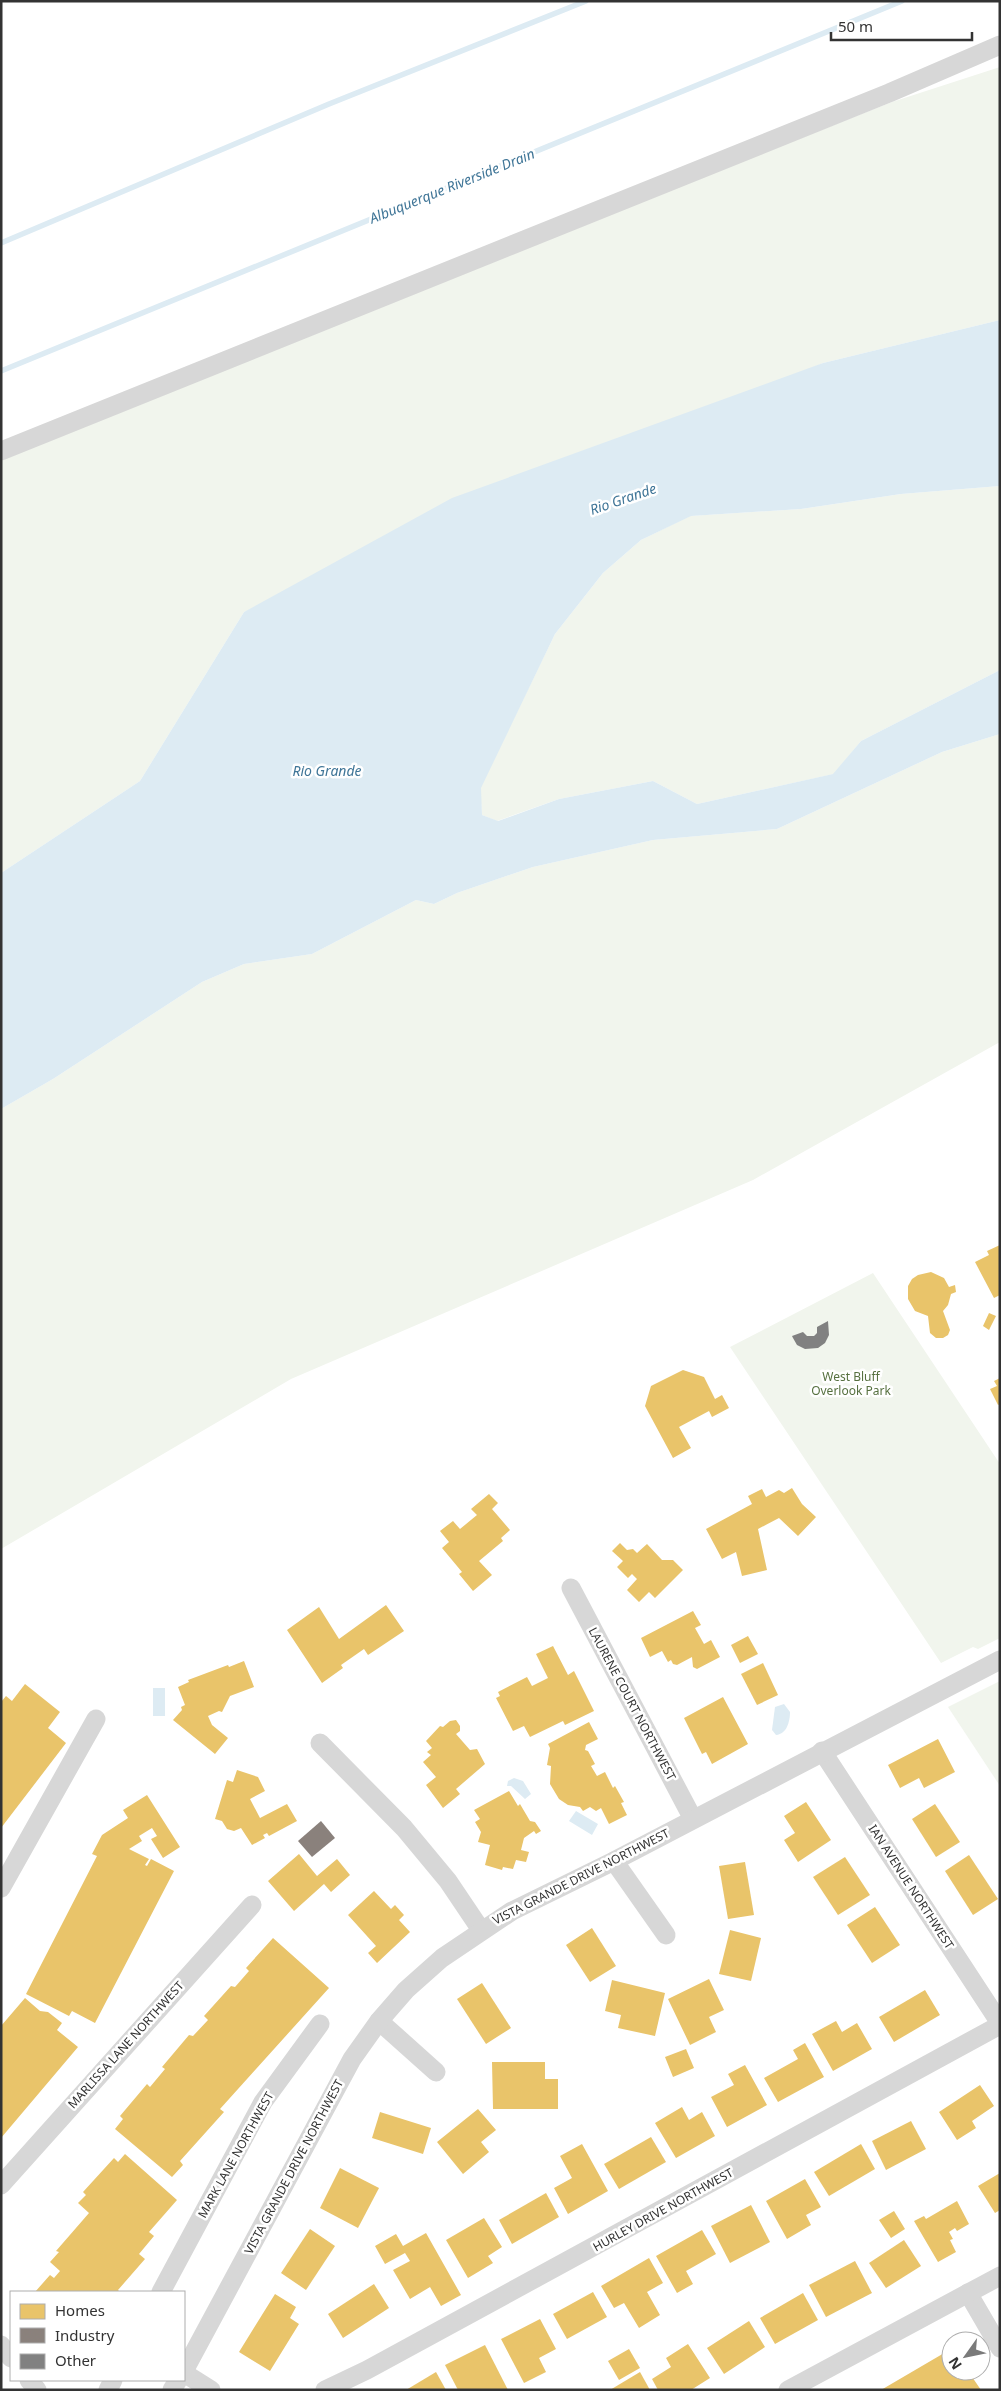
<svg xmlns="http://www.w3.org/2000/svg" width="1001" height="2391" viewBox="0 0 1001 2391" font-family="'Noto Sans',sans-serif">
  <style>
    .green { fill: #f1f5ed }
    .water { fill: #ddebf3 }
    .homes { fill: #e9c46a }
    .industry { fill: #8a817c }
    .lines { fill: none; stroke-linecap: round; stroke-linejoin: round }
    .stream { stroke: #ddebf3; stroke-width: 5.5 }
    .building { fill: #818181 }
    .minor { stroke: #d7d7d7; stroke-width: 19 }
    .labels { text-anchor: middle; stroke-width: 5; stroke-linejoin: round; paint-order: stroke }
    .park-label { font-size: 12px; fill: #56703f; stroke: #fff }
    .street-label { font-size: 12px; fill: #333; stroke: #fff }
    .water-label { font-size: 14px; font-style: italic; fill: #3f7597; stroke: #fff }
  </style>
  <rect width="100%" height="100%" fill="#fff"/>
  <g class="green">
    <polygon points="1000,67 1000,320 823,363 244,612 140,781 1,873 1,461 77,425 892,102"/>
    <polygon points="1000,486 1000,670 861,741 834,774 697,804 653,781 559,799 497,821 482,815 480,788 555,634 603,573 641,540 690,516 801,509 901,494"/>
    <polygon points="1000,734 1000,1042 753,1180 291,1379 1,1549 1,1109 53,1079 202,982 244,964 312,954 416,900 434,904 457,893 533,867 653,840 777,829 942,752"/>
    <polygon points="873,1273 1000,1464 1000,1638 978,1649 973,1647 941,1663 730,1347"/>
    <polygon points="1000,1681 1000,1786 948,1707"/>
  </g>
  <g class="water">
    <polygon points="1000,320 1000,486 901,494 801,509 691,516 641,540 603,573 555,634 481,788 482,815 498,821 559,799 653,781 697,804 833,774 861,741 1000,670 1000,734 942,752 777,829 653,840 533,867 457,893 434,904 416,900 312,954 244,964 202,982 53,1079 1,1109 1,873 140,781 244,612 452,498 823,363"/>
    <rect x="153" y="1688" width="12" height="28"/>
    <path d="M784,1704L790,1712C790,1721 787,1734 776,1735L772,1730L775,1707Z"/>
    <polygon points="514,1778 523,1781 531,1794 525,1799 511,1786 507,1786 508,1781"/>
    <polygon points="576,1811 598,1824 592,1835 569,1821"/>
  </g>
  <g class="homes">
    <polygon points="1000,1245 1000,1295 994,1298 975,1262 989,1255 987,1251"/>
    <polygon points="931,1272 944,1278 949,1287 955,1285 956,1292 951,1294 948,1305 943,1311 950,1330 948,1335 943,1338 936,1338 930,1333 928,1316 915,1311 908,1299 908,1286 912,1279 918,1275"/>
    <polygon points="989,1313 996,1316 989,1330 983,1326"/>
    <polygon points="683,1370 704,1377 715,1399 722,1395 729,1408 712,1417 709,1411 679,1427 691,1448 673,1458 645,1406 651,1386"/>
    <polygon points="1000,1378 1000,1404 998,1405 990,1389 997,1386 994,1381"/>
    <polygon points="792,1488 802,1504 816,1517 798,1536 779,1518 758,1529 767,1570 742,1576 736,1552 722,1559 706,1529 752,1504 748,1496 762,1489 766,1497 779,1490 784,1493"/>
    <polygon points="489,1494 498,1503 492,1509 510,1530 501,1538 503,1541 479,1561 492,1575 473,1591 459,1574 462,1572 442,1548 449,1542 440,1531 453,1521 460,1529 477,1515 471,1509"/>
    <polygon points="620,1543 627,1550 633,1549 637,1553 647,1544 662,1560 673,1560 683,1570 655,1598 649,1592 639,1602 627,1590 637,1579 632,1574 628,1578 617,1567 623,1561 612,1551"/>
    <polygon points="386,1605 404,1631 368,1655 364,1649 341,1665 343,1668 322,1683 287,1630 319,1607 339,1639"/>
    <polygon points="693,1611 701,1625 695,1628 704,1644 711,1640 720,1657 697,1669 693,1667 692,1657 677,1665 673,1664 671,1660 668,1662 662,1651 650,1657 641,1638"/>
    <polygon points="748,1636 758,1654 740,1663 731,1645"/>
    <polygon points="553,1646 568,1675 574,1671 594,1711 565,1725 563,1721 530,1737 524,1726 513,1731 496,1698 500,1696 498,1692 527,1677 532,1686 548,1678 536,1654"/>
    <polygon points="244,1661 254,1687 230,1696 222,1712 219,1711 208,1716 212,1725 228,1738 215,1754 173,1720 182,1710 181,1707 185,1705 178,1687 189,1682 188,1680 228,1665 229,1667"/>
    <polygon points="763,1663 778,1695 757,1705 741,1674"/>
    <polygon points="25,1684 60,1712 48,1728 66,1743 1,1828 1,1702 6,1696 12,1701"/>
    <polygon points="723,1697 748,1744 712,1764 706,1752 702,1754 684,1718"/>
    <polygon points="456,1720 460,1726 460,1731 456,1734 470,1750 477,1749 485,1764 456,1789 460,1794 443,1808 426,1785 436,1777 423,1762 431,1755 427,1752 432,1748 426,1741 440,1726 443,1727 450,1721"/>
    <polygon points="589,1722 598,1739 586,1745 585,1750 588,1751 595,1764 591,1766 597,1776 605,1772 613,1788 615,1786 624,1802 621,1803 627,1815 609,1824 601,1808 596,1811 590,1807 583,1811 580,1807 568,1805 559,1799 550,1784 551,1766 547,1765 550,1748 548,1744"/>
    <polygon points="938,1739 955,1772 924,1788 919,1778 900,1788 888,1765"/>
    <polygon points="237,1770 258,1777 265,1791 250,1799 260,1818 287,1804 297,1821 269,1836 267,1833 263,1835 265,1838 252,1845 241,1828 234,1831 227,1829 222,1821 215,1819 227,1780 233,1782"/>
    <polygon points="509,1791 518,1806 520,1804 530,1821 535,1822 541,1831 536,1834 534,1831 524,1838 521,1850 529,1852 526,1862 516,1860 513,1869 503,1867 502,1870 485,1865 490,1845 478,1842 481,1832 475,1822 480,1819 474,1810"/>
    <polygon points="147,1795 180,1847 163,1858 151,1839 157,1836 152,1828 139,1836 142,1841 129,1849 149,1859 145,1865 147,1866 151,1859 174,1871 95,2023 72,2011 69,2016 26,1994 97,1856 92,1854 102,1835 128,1818 123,1810"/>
    <polygon points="806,1802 831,1840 798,1862 784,1840 795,1833 784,1816"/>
    <polygon points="935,1804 960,1842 936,1857 912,1819"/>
    <polygon points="299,1854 317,1876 337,1859 350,1875 331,1892 324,1884 294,1911 268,1881"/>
    <polygon points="969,1855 998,1899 973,1915 945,1871"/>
    <polygon points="845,1857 870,1895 838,1915 813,1877"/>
    <polygon points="745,1862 754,1915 728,1919 719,1866"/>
    <polygon points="374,1891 391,1909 395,1905 404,1915 399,1920 410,1932 377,1963 368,1953 376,1946 348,1915"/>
    <polygon points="875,1907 900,1945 872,1963 847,1925"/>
    <polygon points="592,1928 616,1966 590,1982 566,1945"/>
    <polygon points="730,1930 761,1938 751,1981 719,1974"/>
    <polygon points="273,1938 329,1988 220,2109 224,2112 180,2161 183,2165 172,2177 115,2129 123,2119 120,2116 147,2084 150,2087 165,2069 162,2067 189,2035 193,2036 208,2020 204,2016 231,1986 235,1987 249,1971 246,1968"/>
    <polygon points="709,1979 724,2010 709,2017 716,2032 690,2045 668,1999"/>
    <polygon points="612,1980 665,1993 655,2036 618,2028 621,2015 605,2011"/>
    <polygon points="482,1983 511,2028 486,2044 457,1999"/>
    <polygon points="925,1990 940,2015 894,2042 879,2017"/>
    <polygon points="25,1998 40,2011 48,2012 62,2023 57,2030 78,2047 1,2138 1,2026"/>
    <polygon points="836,2021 842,2032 857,2023 872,2049 833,2071 812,2034"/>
    <polygon points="805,2043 824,2077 778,2102 764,2078 798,2059 793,2050"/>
    <polygon points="686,2049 694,2068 673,2077 665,2057"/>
    <polygon points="492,2062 545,2062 545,2079 558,2079 558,2109 493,2109"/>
    <polygon points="745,2065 767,2105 727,2127 711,2097 734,2085 728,2074"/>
    <polygon points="980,2085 994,2106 972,2121 976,2128 957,2140 939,2112"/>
    <polygon points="682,2107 689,2120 702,2112 715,2136 676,2158 655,2123"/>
    <polygon points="478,2109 496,2130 481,2142 489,2152 463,2174 437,2142"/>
    <polygon points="380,2112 431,2128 423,2154 372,2138"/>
    <polygon points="911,2121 926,2149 886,2170 872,2141"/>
    <polygon points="651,2137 666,2162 619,2189 604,2164"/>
    <polygon points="582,2144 608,2191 568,2214 554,2188 572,2178 560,2156"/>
    <polygon points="861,2144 875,2169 829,2196 814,2172"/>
    <polygon points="125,2154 177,2200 149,2232 154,2236 139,2254 145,2259 118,2290 120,2292 35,2292 50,2275 54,2278 60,2271 50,2262 59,2252 56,2251 89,2213 78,2203 86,2195 83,2192 114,2158 118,2162"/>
    <polygon points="340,2168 379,2188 358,2228 320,2208"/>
    <polygon points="1000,2173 1000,2210 995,2213 978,2186"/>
    <polygon points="805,2179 821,2207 806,2215 811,2225 787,2239 766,2201"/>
    <polygon points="546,2193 559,2217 512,2244 499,2220"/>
    <polygon points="957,2201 969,2224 957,2231 955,2228 949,2232 953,2239 950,2240 956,2252 938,2262 914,2221 924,2216 926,2219"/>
    <polygon points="751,2205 770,2242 730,2263 711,2226"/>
    <polygon points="894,2211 905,2229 891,2238 879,2220"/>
    <polygon points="484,2218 502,2247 488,2256 493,2263 468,2278 446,2240"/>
    <polygon points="310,2229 335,2246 306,2290 281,2273"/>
    <polygon points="702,2230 716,2254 686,2271 693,2284 677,2293 656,2256"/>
    <polygon points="426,2233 461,2295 441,2306 430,2287 410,2299 393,2270 410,2261 405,2253 385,2264 375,2246 396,2234 403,2246"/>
    <polygon points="904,2240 921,2266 886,2288 869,2263"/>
    <polygon points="649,2258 663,2283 647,2292 660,2315 639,2328 624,2303 614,2308 601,2286"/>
    <polygon points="855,2261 872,2293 826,2317 809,2285"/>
    <polygon points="374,2284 389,2308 343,2338 328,2314"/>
    <polygon points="593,2292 607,2317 567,2339 553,2314"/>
    <polygon points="803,2293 818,2320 775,2344 760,2318"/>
    <polygon points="275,2294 296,2307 290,2318 299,2324 270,2371 239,2352"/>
    <polygon points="540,2319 556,2349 539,2358 546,2372 524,2383 501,2339"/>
    <polygon points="749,2321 765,2347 724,2374 707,2348"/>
    <polygon points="688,2344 710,2378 691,2390 658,2390 652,2379 671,2367 666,2358"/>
    <polygon points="485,2345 508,2390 458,2390 445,2365"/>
    <polygon points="629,2349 640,2368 619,2380 608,2361"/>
    <polygon points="951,2349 951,2371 968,2371 981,2390 881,2390"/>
    <polygon points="436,2372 446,2390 406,2390"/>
    <polygon points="640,2372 650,2390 610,2390"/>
  </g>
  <polygon class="industry" points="321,1821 335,1838 312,1857 298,1841"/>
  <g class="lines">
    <g class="stream">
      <polyline points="1,243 329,104 586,1"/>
      <polyline points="1,371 902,1"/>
    </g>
  </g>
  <polygon class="building" points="828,1321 829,1335 825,1343 818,1348 805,1349 797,1345 793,1338 792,1336 803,1332 807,1336 814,1336 817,1333 817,1327"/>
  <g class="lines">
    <g class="minor">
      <polyline points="1,451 889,93 1000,45"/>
      <polyline points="571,1588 693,1819"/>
      <polyline points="320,1743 404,1828 448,1881 481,1930"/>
      <polyline points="822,1751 1000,2023"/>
      <polyline points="614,1861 666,1935"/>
      <polyline points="1,1888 96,1719"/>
      <polyline points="379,2021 436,2072"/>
      <polyline points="1,2185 252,1905"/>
      <polyline points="161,2292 263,2102 320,2024"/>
      <polyline points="968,2293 1000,2348"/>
      <polyline points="1,2345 11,2358"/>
      <polyline points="184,2371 352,2059 379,2021 406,1990 442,1958 512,1911 614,1861 1000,1660"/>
      <polyline points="184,2373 211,2390"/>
      <polyline points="29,2380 37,2390"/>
      <polyline points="108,2390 113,2380"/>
      <polyline points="172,2390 178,2380"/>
      <polyline points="325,2390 367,2370 1000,2025"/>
      <polyline points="788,2390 1000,2276"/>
    </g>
  </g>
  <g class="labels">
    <g class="park-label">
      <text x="851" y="1381">West Bluff<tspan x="851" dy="14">Overlook Park</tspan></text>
    </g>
    <g class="street-label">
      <text transform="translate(632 1704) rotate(62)" y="4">LAURENE COURT NORTHWEST</text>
      <text transform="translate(581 1877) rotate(-27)" y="4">VISTA GRANDE DRIVE NORTHWEST</text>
      <text transform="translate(911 1887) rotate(57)" y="4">IAN AVENUE NORTHWEST</text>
      <text transform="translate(126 2045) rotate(-48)" y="4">MARLISSA LANE NORTHWEST</text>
      <text transform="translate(236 2155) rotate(-61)" y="4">MARK LANE NORTHWEST</text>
      <text transform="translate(294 2167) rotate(-62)" y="4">VISTA GRANDE DRIVE NORTHWEST</text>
      <text transform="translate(663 2210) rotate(-29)" y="4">HURLEY DRIVE NORTHWEST</text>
    </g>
    <g class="water-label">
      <text transform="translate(452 186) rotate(-22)" y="5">Albuquerque Riverside Drain</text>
      <text transform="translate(623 499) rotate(-19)" y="5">Rio Grande</text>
      <text x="327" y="776">Rio Grande</text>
    </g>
  </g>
  <rect width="1001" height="2391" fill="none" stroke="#333333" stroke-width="5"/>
  <rect x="10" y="2291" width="175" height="90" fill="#ffffff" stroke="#adadad"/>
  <rect x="20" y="2304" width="25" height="15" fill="#e9c46a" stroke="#adadad"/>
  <text x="55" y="2316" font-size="15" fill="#333333">Homes</text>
  <rect x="20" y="2328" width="25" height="15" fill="#8a817c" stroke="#adadad"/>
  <text x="55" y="2341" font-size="15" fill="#333333">Industry</text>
  <rect x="20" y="2354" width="25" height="15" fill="#818181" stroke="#adadad"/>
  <text x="55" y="2366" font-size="15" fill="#333333">Other</text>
  <g transform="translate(966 2356) rotate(237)"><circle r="24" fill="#ffffff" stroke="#adadad"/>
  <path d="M0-4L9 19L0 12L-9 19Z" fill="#7a7a7a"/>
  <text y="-8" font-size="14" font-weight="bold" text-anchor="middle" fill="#333333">N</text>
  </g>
  <path d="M831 32v8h141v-8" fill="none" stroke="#333333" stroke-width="2.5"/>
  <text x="838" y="32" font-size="15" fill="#333333" stroke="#ffffff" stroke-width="4" paint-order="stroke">50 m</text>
</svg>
